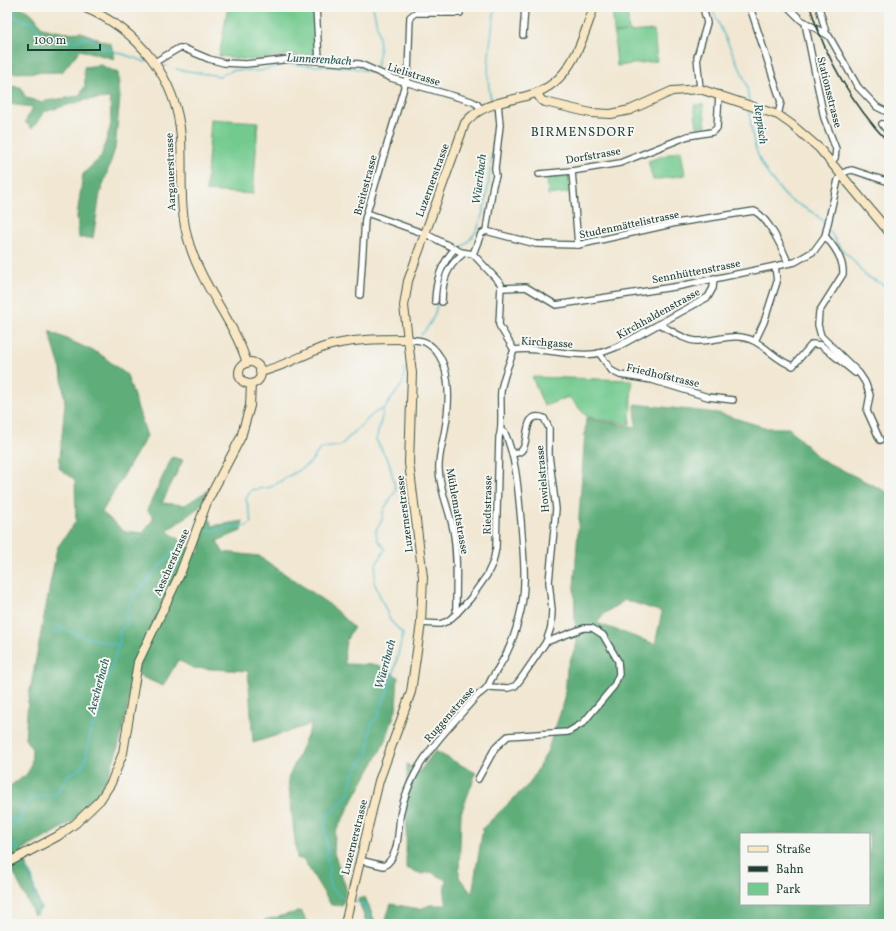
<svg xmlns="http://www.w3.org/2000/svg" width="896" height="931" viewBox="0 0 896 931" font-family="Vollkorn,serif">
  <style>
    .green { fill: #73ca8f; stroke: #498462 }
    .forest { fill: #5eae7a; stroke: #3e7657; fill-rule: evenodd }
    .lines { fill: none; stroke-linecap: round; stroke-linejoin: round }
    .stream { stroke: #50bccb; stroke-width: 1.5 }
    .street-casing { stroke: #3e564c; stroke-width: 8 }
    .secondary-casing { stroke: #3e564c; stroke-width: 10 }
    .street { stroke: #fff; stroke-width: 5.5 }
    .secondary { stroke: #f9e7c3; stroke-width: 8 }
    .rail { stroke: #1f3d34; stroke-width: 1.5 }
    .labels { text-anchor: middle; stroke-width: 4; stroke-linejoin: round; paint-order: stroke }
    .street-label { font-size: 11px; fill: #1f3d34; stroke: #f6f6f2 }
    .water-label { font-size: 12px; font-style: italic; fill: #2b5d5a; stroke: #f6f6f2 }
    .quarter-label { font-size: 13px; letter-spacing: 1px; fill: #1f3d34; stroke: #f6f6f2 }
  </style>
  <rect width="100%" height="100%" fill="#f6f6f2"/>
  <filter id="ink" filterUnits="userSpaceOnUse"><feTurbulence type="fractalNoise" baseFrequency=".025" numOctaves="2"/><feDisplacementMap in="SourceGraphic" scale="8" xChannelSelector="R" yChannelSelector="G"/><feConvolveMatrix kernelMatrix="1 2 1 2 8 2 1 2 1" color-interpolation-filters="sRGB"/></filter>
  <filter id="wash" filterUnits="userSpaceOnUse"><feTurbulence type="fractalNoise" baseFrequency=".012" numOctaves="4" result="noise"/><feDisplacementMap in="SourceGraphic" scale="16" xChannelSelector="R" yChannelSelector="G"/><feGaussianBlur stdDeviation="0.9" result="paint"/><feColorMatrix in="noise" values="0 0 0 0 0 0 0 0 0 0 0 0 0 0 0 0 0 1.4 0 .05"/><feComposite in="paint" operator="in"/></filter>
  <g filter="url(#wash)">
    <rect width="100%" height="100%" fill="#f1e7d2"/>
    <g class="green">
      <polygon points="228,7 314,7 318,55 289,55 250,60 219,56"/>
      <polygon points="612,7 627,7 629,32 654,30 657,61 617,66 614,34 626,32 614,33"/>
      <polygon points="703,104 706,126 697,127 694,105"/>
      <polygon points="211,119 258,122 253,194 206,191"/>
      <polygon points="681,150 685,175 653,180 648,161"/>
      <polygon points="567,176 569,179 571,192 548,195 547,178"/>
      <polygon points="532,377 632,380 630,424 587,417 569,397 544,406"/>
    </g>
    <g class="forest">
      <path d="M7,7C28,7 32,11 42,28L65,33L81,32L111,44L115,59L80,50L62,72L7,73Z"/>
      <polygon points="101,65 118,73 120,97 115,149 100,194 93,238 79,238 77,216 83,174 101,157 111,124 110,98 85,100 44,112 32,129 25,122 33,107 7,104 7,86 21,87 25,97 39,102 79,96 85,86 84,67"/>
      <path d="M49,331L100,354L127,375L147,436L102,512L124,531L143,533L154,518L147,510L172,457L183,460L162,503L185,505L207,491L202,505L167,531L199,554L207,512L212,526L243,521L241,531L217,541L223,552L259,556L330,605L354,628C344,639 344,650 345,664L378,665L398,677L396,709L386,740L335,833L334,853L346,888L342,906L331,905L304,860L297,858L288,779L312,724L253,743L248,671L193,668L178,660L163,686L135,674C123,722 117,790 73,821C57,832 39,841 22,850L41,909L34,915L7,859V788L26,775L31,767L32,749L25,739L28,701L57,548L76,521L75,480L59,468L65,403L61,370Z"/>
      <path d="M635,404L718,413L767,428H789L820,459L889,493V924H384L391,904L420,909L430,905H447L444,894L446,880L431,872L422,874L406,868L407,764L419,772L435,751L476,773L461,813L459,877L472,894L483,828L530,783L547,752L565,699L567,668L576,646L574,587L586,418L636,427ZM625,600L662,612L655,644L597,623L605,613ZM741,834H869V904H741Z"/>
      <polygon points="365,897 376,924 367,924 358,899"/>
      <polygon points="301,911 308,924 265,924 265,920"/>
    </g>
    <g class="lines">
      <g class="stream">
        <path d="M373,7C377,26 384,48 376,67"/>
        <polyline points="711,7 743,75 747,87 749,103"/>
        <path d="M7,14L34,24L42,37C57,39 73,44 86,38L92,39L99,46L146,62"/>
        <polyline points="164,66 166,66"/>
        <polyline points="176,69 219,76 234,70 260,71 285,64 354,68 367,71"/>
        <path d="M492,102C483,75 492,35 495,7"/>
        <path d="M749,108C752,140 756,163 778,187C781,191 785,196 789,199C801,207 817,212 826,225"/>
        <polyline points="829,230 841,249 852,259 866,276 886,286 889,289"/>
        <path d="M460,249C466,244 472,238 476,231C489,208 492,148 496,120L493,108"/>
        <polyline points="449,261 457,252"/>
        <path d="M421,335C430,325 436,316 437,302"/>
        <polyline points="208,531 247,526 252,522 246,499 251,490 271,487 309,464 321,448 340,446 374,413 384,409"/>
        <polyline points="55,625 81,636 118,645"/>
        <polyline points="53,633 64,630"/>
        <polyline points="7,816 11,820 20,821"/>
        <polyline points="7,826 15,825 20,821 22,811 31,798 57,794 69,774 81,769 85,761 91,728 100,719 103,693 120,641 119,631 128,624 126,611 134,596 175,549"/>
        <polyline points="7,839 16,845 18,851"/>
        <polyline points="22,862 33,879 38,915"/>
        <polyline points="342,898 330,887 325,820 349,794 352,776 368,752 371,725 378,716 392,679 403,634 390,620 374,582 376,565 385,549 377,539 376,530 382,520 384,509 396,490 389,462 376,440 384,409 403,383 405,368"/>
        <polyline points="354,901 365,905 371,924"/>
      </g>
    </g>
  </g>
  <g filter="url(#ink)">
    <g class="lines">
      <g class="street-casing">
        <g id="street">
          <polyline points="316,7 319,60"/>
          <polyline points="750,7 781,102 778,115"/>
          <polyline points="788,7 801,20 829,36 858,87 877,107 889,113"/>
          <polyline points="819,7 826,33"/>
          <polyline points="805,23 824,118 836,149 835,158 831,162"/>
          <polyline points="523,35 525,7"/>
          <polyline points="155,62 179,48 183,48 209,59 224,63 246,64 291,59 360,64 391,78 471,101 477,104 481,109"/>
          <polyline points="700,89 697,57 707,23 703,7"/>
          <polyline points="882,124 889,133"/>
          <polyline points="572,171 578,245"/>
          <polyline points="539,174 572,171 620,163 688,136 712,132 717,128 719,94"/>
          <polyline points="367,213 428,235 461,252 473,254 501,284 499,325 514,350"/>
          <path d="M486,231L536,244L578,245L676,223L754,211C768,217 783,249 788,263"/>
          <polyline points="486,231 493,185 496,176 495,168 500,125 498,103"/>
          <path d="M825,236C834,246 844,260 843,274L819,312L818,325L821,336L859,373L865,382L870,395L867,411L880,440"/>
          <polyline points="473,254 481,234 486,231"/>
          <path d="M502,288L526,287L556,305L680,286L795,262L814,251L825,236L838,180C842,173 845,171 852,170L889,182"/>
          <polyline points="360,295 365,219 408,74 410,17 415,13 460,13"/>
          <path d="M435,301C436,279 441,265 455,248"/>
          <path d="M442,302C442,280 447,266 464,253"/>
          <path d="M659,324C671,330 683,340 696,341C716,342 734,331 754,341C768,348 777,361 793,366L812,344L821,345L855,373"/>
          <path d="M407,339C413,340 420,340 425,342C453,357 450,402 445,429C443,443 438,456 439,470C440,491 449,509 453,529C458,556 456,582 456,608L457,613"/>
          <polyline points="755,341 764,322 777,282 775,266"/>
          <path d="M514,350C541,346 567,357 594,354C603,353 612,349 621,345L708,297L713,288L714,278"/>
          <polyline points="599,353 612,371 620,375 652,380 708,397 733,400"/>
          <path d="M513,454C516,453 520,453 522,450C530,441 522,410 544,418L549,428V455L556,509L549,582L552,610L551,627L546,642"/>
          <path d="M421,623L440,624L448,621L457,613L470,599L487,575L493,562L496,548L499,437C503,429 500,403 501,391C503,377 509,363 514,350"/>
          <polyline points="478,779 495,748 508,736 568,732 583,723 614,686 619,674 618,661 603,635 592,628 584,628 546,642 520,680 515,686 508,688 487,687"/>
          <path d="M359,860L384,866C401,855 397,829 401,811C404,798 409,785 415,774C428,748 456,720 475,698C478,694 486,690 488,686C492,676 495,674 500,665C509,651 515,634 519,618C528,586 523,553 521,521C518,491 517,461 505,433L502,431"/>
        </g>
      </g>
      <g class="secondary-casing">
        <g id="secondary">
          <path d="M83,7C138,29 177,78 181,138C183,174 178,211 190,246C203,288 234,321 247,363"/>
          <polyline points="537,93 541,100 545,102 591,113 611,114 630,110 672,91 700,89 778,115 791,124 819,148 889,232"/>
          <circle cx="250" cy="373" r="11"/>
          <path d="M260,372C283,367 302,355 324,347C350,339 380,339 407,339"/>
          <polyline points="7,863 58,836 76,823 100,800 111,783 123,753 138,662 180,574 207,502 241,437 250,406 251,384"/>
          <path d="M345,924L379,781L411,692L421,623L423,577L409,463L412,373L404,306L408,281L465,123C490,93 532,106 559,78C578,59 585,31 594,7"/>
        </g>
      </g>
      <use href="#street" class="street"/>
      <use href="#secondary" class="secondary"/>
      <path class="rail" d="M810,7C826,59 852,104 889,143"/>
    </g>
  </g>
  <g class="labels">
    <g class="street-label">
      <text transform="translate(414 74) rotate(17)" y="4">Lielistrasse</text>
      <text transform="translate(830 92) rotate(76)" y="4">Stationsstrasse</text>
      <text transform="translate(593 155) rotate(-10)" y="4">Dorfstrasse</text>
      <text transform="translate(170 172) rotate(-92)" y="4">Aargauerstrasse</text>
      <text transform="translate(432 180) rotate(-70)" y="4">Luzernerstrasse</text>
      <text transform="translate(365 185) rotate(-75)" y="4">Breitestrasse</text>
      <text transform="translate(629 224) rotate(-12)" y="4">Studenmättelistrasse</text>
      <text transform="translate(696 271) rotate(-11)" y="4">Sennhüttenstrasse</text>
      <text transform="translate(658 313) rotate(-29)" y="4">Kirchhaldenstrasse</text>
      <text transform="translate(547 342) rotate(4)" y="4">Kirchgasse</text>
      <text transform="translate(663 375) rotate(13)" y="4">Friedhofstrasse</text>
      <text transform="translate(542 479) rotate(-95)" y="4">Howielstrasse</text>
      <text transform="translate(487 505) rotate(-89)" y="4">Riedtstrasse</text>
      <text transform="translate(458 511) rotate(80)" y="4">Mühlemattstrasse</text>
      <text transform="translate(404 514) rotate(-97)" y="4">Luzernerstrasse</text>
      <text transform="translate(171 562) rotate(-66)" y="4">Aescherstrasse</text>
      <text transform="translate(449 714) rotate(-49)" y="4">Ruggenstrasse</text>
      <text transform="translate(354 837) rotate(-76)" y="4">Luzernerstrasse</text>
    </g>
    <g class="water-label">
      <text transform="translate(319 59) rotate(3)" y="4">Lunnerenbach</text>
      <text transform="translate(761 124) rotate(82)" y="4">Reppisch</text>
      <text transform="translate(479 179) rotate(-83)" y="4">Wüeribach</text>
      <text transform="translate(385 664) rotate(-75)" y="4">Wüeribach</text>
      <text transform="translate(98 686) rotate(-75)" y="4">Aescherbach</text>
    </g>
    <g class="quarter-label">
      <text x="583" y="136">BIRMENSDORF</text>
    </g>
  </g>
  <rect width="896" height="931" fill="none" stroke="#f6f6f2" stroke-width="24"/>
  <rect x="740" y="833" width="130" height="72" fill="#f6f6f2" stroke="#a0aca6"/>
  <rect x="748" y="846" width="20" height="6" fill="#f9e7c3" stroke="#a0aca6"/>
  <text x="776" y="853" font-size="12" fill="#1f3d34">Straße</text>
  <rect x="748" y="866" width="20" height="6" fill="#1f3d34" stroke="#a0aca6"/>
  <text x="776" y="873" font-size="12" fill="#1f3d34">Bahn</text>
  <rect x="748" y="883" width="20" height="12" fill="#73ca8f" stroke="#a0aca6"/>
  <text x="776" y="893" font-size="12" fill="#1f3d34">Park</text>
  <path d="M28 44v6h72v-6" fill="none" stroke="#1f3d34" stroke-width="2"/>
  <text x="34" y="44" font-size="12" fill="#1f3d34" stroke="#f6f6f2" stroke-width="3" paint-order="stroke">100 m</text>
</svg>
